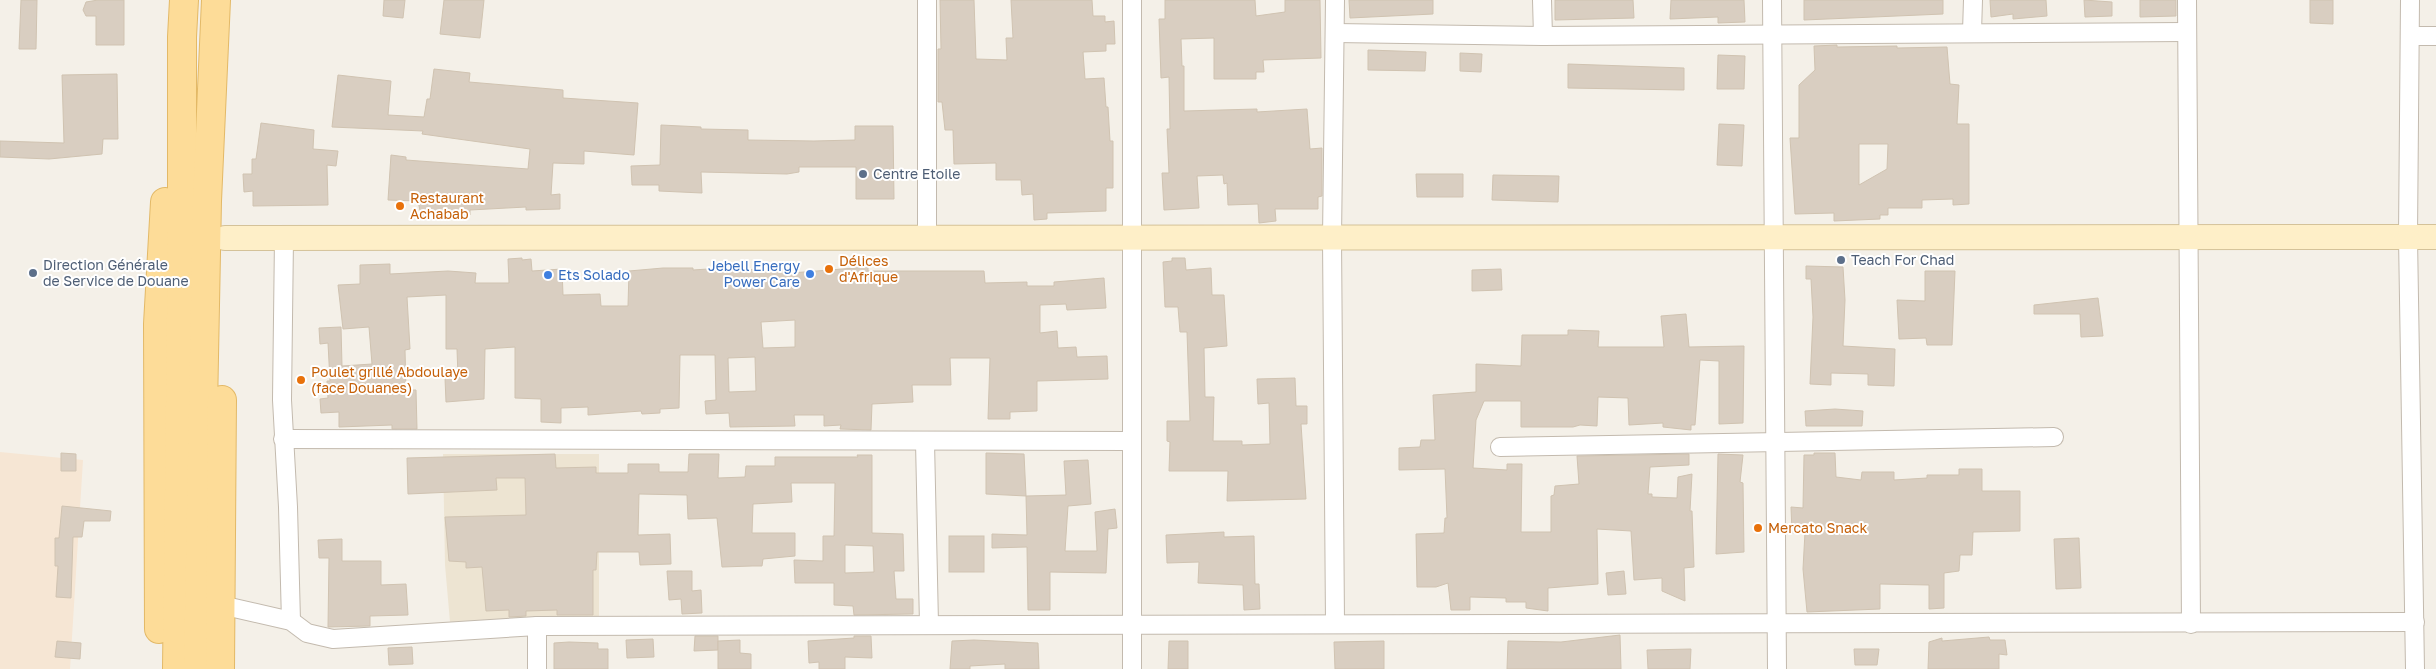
<svg xmlns="http://www.w3.org/2000/svg" width="2436" height="669" viewBox="0 0 2436 669" font-family="'Golos Text',sans-serif">
  <style>
    .commercial { fill: #f6e6d4 }
    .education { fill: #ede4d2 }
    .building { fill: #d9cec1; stroke: #d0c3b1; fill-rule: evenodd }
    .lines { fill: none; stroke-linecap: round; stroke-linejoin: round }
    .street-casing { stroke: #c3baae; stroke-width: 20 }
    .secondary-casing { stroke: #d4c299; stroke-width: 26 }
    .primary-casing { stroke: #e3b967; stroke-width: 30 }
    .street { stroke: #fff; stroke-width: 18 }
    .secondary { stroke: #feefc8; stroke-width: 24 }
    .primary { stroke: #fddc98; stroke-width: 28 }
    .service-dot { fill: #5c6f8a; stroke: #fff; stroke-width: 2 }
    .food-dot { fill: #e8710a; stroke: #fff; stroke-width: 2 }
    .shop-dot { fill: #3f7fe0; stroke: #fff; stroke-width: 2 }
    .labels { text-anchor: middle; stroke-width: 4; stroke-linejoin: round; paint-order: stroke }
    .service-label { font-size: 14px; fill: #4e5e75; stroke: #fff; text-anchor: start }
    .food-label { font-size: 14px; fill: #c56008; stroke: #fff; text-anchor: start }
    .shop-label { font-size: 14px; fill: #366cbe; stroke: #fff; text-anchor: end }
  </style>
  <rect width="100%" height="100%" fill="#f4f0e8"/>
  <polygon class="commercial" points="0,452 83,460 70,669 0,669"/>
  <polygon class="education" points="443,454 599,454 599,617 450,622 445,565"/>
  <g class="building">
    <polygon points="21,0 37,0 36,49 19,49"/>
    <polygon points="98,0 124,0 124,45 96,45 96,16 86,16 83,10 86,2"/>
    <polygon points="384,0 405,0 403,18 383,16"/>
    <polygon points="444,0 484,0 480,38 440,34"/>
    <polygon points="940,0 974,0 976,59 1007,60 1006,38 1013,38 1011,0 1092,0 1093,16 1105,16 1105,22 1114,21 1115,44 1106,44 1106,51 1083,52 1085,79 1104,78 1106,107 1108,107 1110,141 1113,141 1113,188 1106,188 1106,211 1047,213 1047,219 1034,220 1033,194 1022,195 1021,180 996,180 996,163 954,164 953,130 945,130 942,102 938,102 938,49 941,49"/>
    <polygon points="1165,0 1255,0 1256,16 1285,12 1285,0 1320,0 1321,58 1263,60 1264,72 1256,72 1256,79 1214,79 1214,38 1181,39 1182,66 1184,66 1184,111 1257,109 1257,112 1307,109 1310,149 1322,148 1322,196 1318,197 1318,209 1275,209 1276,221 1259,223 1258,204 1228,205 1227,183 1224,184 1223,175 1197,176 1199,208 1164,210 1162,173 1169,173 1167,129 1170,129 1169,77 1161,78 1159,19 1165,19"/>
    <polygon points="1349,0 1433,0 1433,14 1350,18"/>
    <polygon points="1555,0 1633,0 1634,18 1555,20"/>
    <polygon points="1671,0 1744,0 1745,22 1718,23 1718,17 1670,19"/>
    <polygon points="1804,0 1943,0 1943,14 1804,20"/>
    <polygon points="1990,0 2046,0 2047,16 2013,19 2013,14 1991,17"/>
    <polygon points="2084,0 2112,2 2112,16 2085,17"/>
    <polygon points="2140,0 2176,0 2176,16 2140,17"/>
    <polygon points="2310,0 2333,0 2333,24 2310,23"/>
    <path d="M1837,45V47L1897,46V48L1947,47L1950,84L1959,85L1957,124H1969V204L1953,205V199L1922,200V208H1888V215H1880V219L1834,221V213L1795,214L1790,138H1799V85L1815,70L1814,46ZM1859,144H1888L1887,169L1859,185Z"/>
    <polygon points="1368,50 1426,52 1425,71 1368,70"/>
    <polygon points="1460,53 1482,54 1481,72 1460,71"/>
    <polygon points="1718,55 1745,56 1744,89 1717,89"/>
    <polygon points="1568,64 1684,68 1684,90 1568,88"/>
    <polygon points="434,69 470,73 469,82 563,90 563,98 638,103 634,155 584,151 584,164 553,163 551,195 560,194 560,209 526,210 526,207 470,210 470,215 422,220 418,201 388,200 391,155 406,157 406,160 528,169 530,149 422,134 423,131 332,127 338,75 391,81 388,115 424,117 427,99 430,99"/>
    <polygon points="117,74 118,139 103,139 102,154 49,159 0,157 0,141 64,143 62,75"/>
    <polygon points="261,123 314,130 313,149 338,151 336,166 327,165 328,205 253,206 253,191 244,192 243,174 252,174 252,159 256,159"/>
    <polygon points="1719,124 1744,125 1742,166 1717,165"/>
    <polygon points="661,125 701,127 701,129 748,130 748,140 814,141 855,140 855,126 893,126 894,199 856,199 856,167 799,167 799,172 787,174 701,172 702,193 659,191 659,185 632,185 631,166 660,165"/>
    <polygon points="1416,174 1463,174 1463,197 1417,197"/>
    <polygon points="1493,175 1559,176 1558,202 1492,200"/>
    <path d="M522,258V260L531,259L532,271L562,269L563,295L600,294L601,306H628L629,271L663,268H693V270L708,269V271L791,268V273L868,267V271H984L985,283L1027,282V286H1054V282L1104,278L1106,308L1067,310L1066,304L1040,305V333L1057,331L1058,348L1076,347L1077,357L1107,356L1108,379L1037,381V411L1010,412V419H988L990,358H950L951,385H912L913,402L872,404L871,430L840,429L841,425L824,426V415H794L795,426L730,427L729,413L706,414L705,401L716,400L715,355H680L679,408L660,409V413L642,414L641,411L588,415V407L561,408V423L541,422V399L515,398V347L485,349L484,399L446,402L445,378L458,377L457,349H446V295L407,297L410,349L405,350L406,390H416L417,429H392V425L339,427V412L321,413L320,399L328,398L327,381H330L328,343L320,344L319,328L341,327L342,366L372,364L369,327L343,329L338,285L360,284V265L390,264V274L448,271L476,273L475,283H509L508,259ZM795,320V347L763,348L761,322ZM755,357L756,391L729,392L728,358Z"/>
    <polygon points="1172,258 1185,258 1186,270 1211,268 1212,295 1224,295 1227,346 1204,348 1205,397 1214,397 1213,441 1242,441 1242,445 1270,444 1269,403 1258,404 1257,379 1295,378 1296,406 1307,406 1307,424 1301,424 1306,499 1227,501 1228,471 1169,471 1170,442 1167,441 1167,421 1190,421 1187,332 1180,332 1178,307 1165,307 1163,262 1172,261"/>
    <polygon points="1806,266 1843,267 1845,300 1843,346 1895,349 1894,386 1868,385 1868,374 1831,373 1831,385 1810,384 1813,317 1811,279 1806,279"/>
    <polygon points="1501,269 1502,290 1472,291 1472,270"/>
    <polygon points="1925,271 1955,271 1952,345 1927,345 1926,338 1899,339 1897,300 1925,301"/>
    <polygon points="2098,298 2103,336 2081,337 2080,314 2034,314 2034,305"/>
    <polygon points="1686,314 1689,347 1744,346 1743,423 1719,424 1719,361 1700,360 1695,425 1691,425 1691,430 1663,427 1663,423 1629,425 1628,398 1598,397 1597,426 1580,425 1573,427 1521,427 1521,401 1484,401 1476,420 1473,468 1507,470 1507,464 1522,464 1521,532 1551,532 1551,496 1554,495 1555,486 1579,484 1577,456 1689,454 1689,465 1650,467 1648,494 1652,494 1652,497 1677,498 1678,477 1692,474 1690,511 1692,511 1694,567 1684,568 1685,601 1662,591 1662,578 1634,580 1631,531 1597,529 1598,584 1548,588 1548,611 1526,608 1526,602 1506,602 1506,598 1470,597 1470,610 1451,610 1448,583 1436,587 1417,587 1416,534 1444,533 1445,518 1447,518 1445,469 1399,470 1399,448 1420,447 1421,440 1435,440 1433,395 1476,392 1476,364 1521,366 1522,335 1568,335 1568,330 1599,331 1598,347 1664,347 1661,316"/>
    <polygon points="1835,409 1863,411 1862,426 1806,426 1805,411"/>
    <polygon points="61,453 76,454 76,471 61,471"/>
    <polygon points="986,453 1024,454 1026,496 986,494"/>
    <polygon points="1814,453 1835,453 1836,477 1861,480 1862,472 1894,472 1894,480 1927,478 1927,475 1959,475 1959,469 1982,469 1982,491 2020,491 2020,531 1973,532 1972,555 1960,555 1959,571 1944,573 1944,608 1929,609 1929,585 1880,584 1880,609 1807,612 1803,569 1805,532 1792,533 1791,507 1803,508 1804,455 1814,455"/>
    <path d="M555,454L556,468L596,467V473H628V464H659V472H688L689,454H719L718,478L745,477L746,466H775V457H858L857,455H872V533L903,534L904,571H894L896,599H913V614L854,615L853,606L834,605V583H795L794,560L823,561V536H834L835,483H791L792,502L753,504L752,533H795V556L763,559L762,566H752L722,567L717,518L688,519L687,495L639,494L638,535L670,534L671,564L640,565L639,552H597L596,570H593V615H557V610L526,611V616L509,617V610L486,611L482,567L466,568V562L449,561L445,517L526,515L525,478H496L497,490L408,494L407,458ZM845,545L873,546L874,572L845,573Z"/>
    <polygon points="1718,454 1743,455 1740,482 1743,483 1744,552 1716,554"/>
    <polygon points="1088,460 1091,504 1068,506 1065,551 1097,551 1095,512 1115,509 1117,528 1108,529 1106,573 1050,572 1050,610 1028,610 1027,547 992,548 992,534 1027,535 1026,496 1066,495 1064,461"/>
    <polygon points="62,506 111,511 110,521 84,521 82,537 73,537 71,598 56,597 58,566 55,566 55,538 59,538"/>
    <polygon points="1224,532 1224,537 1254,536 1255,584 1259,584 1260,609 1244,610 1243,585 1198,583 1199,562 1167,563 1166,535"/>
    <rect x="949" y="536" width="35" height="36"/>
    <polygon points="2079,538 2081,588 2056,589 2054,539"/>
    <polygon points="342,539 342,561 381,561 381,585 406,584 408,615 370,616 370,626 328,627 329,558 319,558 318,540"/>
    <polygon points="667,571 692,571 692,591 701,590 702,613 682,614 681,599 669,600"/>
    <polygon points="1624,571 1626,594 1608,595 1606,573"/>
    <polygon points="1620,635 1621,669 1507,669 1508,641 1561,642"/>
    <polygon points="695,636 718,636 718,650 694,651"/>
    <polygon points="854,636 871,636 872,658 845,657 845,669 819,669 819,662 809,663 808,641 854,638"/>
    <polygon points="1989,637 1990,640 2005,640 2007,655 1999,654 1999,669 1928,669 1929,642 1942,638 1942,641"/>
    <polygon points="653,639 654,657 627,658 626,640"/>
    <polygon points="740,640 740,653 751,654 751,669 718,669 718,641"/>
    <polygon points="974,640 1038,643 1039,669 1005,669 1005,664 970,666 970,669 950,669 952,641"/>
    <polygon points="57,641 81,643 80,659 55,657"/>
    <polygon points="1169,641 1188,641 1188,669 1168,669"/>
    <polygon points="1384,641 1384,669 1335,669 1334,642"/>
    <polygon points="569,642 598,643 598,649 608,649 608,669 554,669 554,643"/>
    <polygon points="412,647 413,664 389,665 388,648"/>
    <polygon points="1691,649 1690,669 1648,669 1647,650"/>
    <polygon points="1854,649 1879,649 1877,665 1855,665"/>
  </g>
  <g class="lines">
    <g class="street-casing">
      <g id="street">
        <polyline points="927,0 927,237"/>
        <polyline points="1132,0 1132,669"/>
        <polyline points="1335,0 1332,238 1335,623"/>
        <polyline points="1542,0 1543,36"/>
        <polyline points="1772,0 1777,669"/>
        <polyline points="2187,0 2191,624"/>
        <polyline points="2410,0 2408,237 2415,669"/>
        <polyline points="1972,32 1973,0"/>
        <polyline points="1335,33 1543,36 2186,32"/>
        <polyline points="2410,36 2436,36"/>
        <polyline points="284,238 282,400 288,507 291,621"/>
        <polyline points="283,439 1131,441"/>
        <polyline points="925,442 929,624"/>
        <polyline points="1500,447 2054,437"/>
        <polyline points="221,605 291,621 307,633 333,639 537,626 2415,622"/>
        <polyline points="537,626 537,669"/>
      </g>
    </g>
    <g class="secondary-casing">
      <polyline id="secondary" points="225,238 2436,237"/>
    </g>
    <g class="primary-casing">
      <g id="primary">
        <polyline points="159,629 158,324 165,202"/>
        <polyline points="177,669 182,228 182,37 184,0"/>
        <polyline points="198,669 207,201 216,0"/>
        <polyline points="220,669 222,400"/>
      </g>
    </g>
    <use href="#street" class="street"/>
    <use href="#secondary" class="secondary"/>
    <use href="#primary" class="primary"/>
  </g>
  <g class="service-dot">
    <circle cx="863" cy="174" r="5"/>
    <circle cx="1841" cy="260" r="5"/>
    <circle cx="33" cy="273" r="5"/>
  </g>
  <g class="food-dot">
    <circle cx="400" cy="206" r="5"/>
    <circle cx="829" cy="269" r="5"/>
    <circle cx="301" cy="380" r="5"/>
    <circle cx="1758" cy="528" r="5"/>
  </g>
  <g class="shop-dot">
    <circle cx="810" cy="274" r="5"/>
    <circle cx="548" cy="275" r="5"/>
  </g>
  <g class="labels">
    <g class="service-label">
      <text x="873" y="179">Centre Etoile</text>
      <text x="1851" y="265">Teach For Chad</text>
      <text x="43" y="270">Direction Générale<tspan x="43" dy="16">de Service de Douane</tspan></text>
    </g>
    <g class="food-label">
      <text x="410" y="203">Restaurant<tspan x="410" dy="16">Achabab</tspan></text>
      <text x="839" y="266">Délices<tspan x="839" dy="16">d'Afrique</tspan></text>
      <text x="311" y="377">Poulet grillé Abdoulaye<tspan x="311" dy="16">(face Douanes)</tspan></text>
      <text x="1768" y="533">Mercato Snack</text>
    </g>
    <g class="shop-label">
      <text x="800" y="271">Jebell Energy<tspan x="800" dy="16">Power Care</tspan></text>
      <text x="558" y="280" text-anchor="start">Ets Solado</text>
    </g>
  </g>
</svg>
